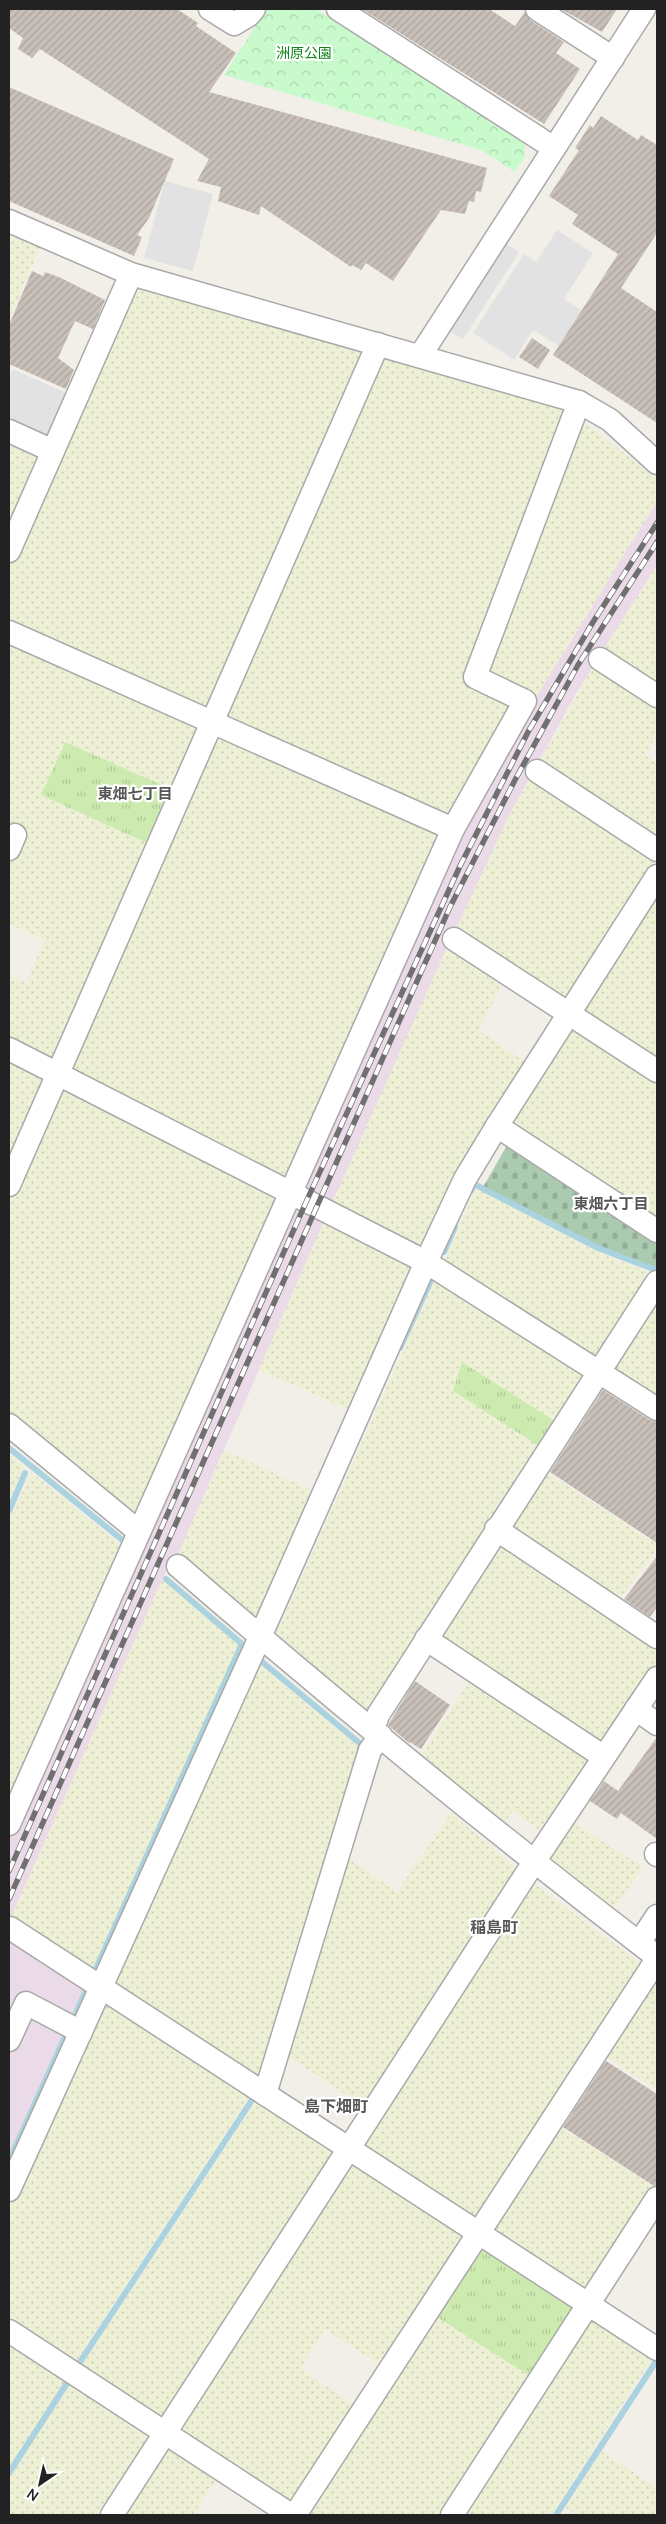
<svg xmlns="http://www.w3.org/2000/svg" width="666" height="2524" viewBox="0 0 666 2524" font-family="Manrope,'Noto Sans JP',sans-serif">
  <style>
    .industrial { fill: #ebdbe8 }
    .farmland { fill: url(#farmland-dots) }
    .grass { fill: url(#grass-tufts) }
    .cemetery { fill: url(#cemetery-stones) }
    .park { fill: url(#park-crowns) }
    .parking { fill: #e2e2e2 }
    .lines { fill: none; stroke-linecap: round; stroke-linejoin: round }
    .stream { stroke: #aad3df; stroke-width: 6 }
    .building { fill: url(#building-hatch) }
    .minor-casing { stroke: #a9a9a9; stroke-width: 25 }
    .minor { stroke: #fff; stroke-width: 22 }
    .rail-casing { stroke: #707070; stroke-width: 5.5 }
    .rail { stroke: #fff; stroke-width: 4; stroke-dasharray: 11; stroke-linecap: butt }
    .labels { text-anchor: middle; stroke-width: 4.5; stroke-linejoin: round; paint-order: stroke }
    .park-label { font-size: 14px; fill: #0c8416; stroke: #fff }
    .neighbourhood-label { font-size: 15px; font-weight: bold; fill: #555; stroke: #fff }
    .quarter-label { font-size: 16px; font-weight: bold; fill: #555; stroke: #fff }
  </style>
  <defs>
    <pattern id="farmland-dots" width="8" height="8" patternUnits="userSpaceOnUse" patternTransform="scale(1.25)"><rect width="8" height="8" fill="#eef0d5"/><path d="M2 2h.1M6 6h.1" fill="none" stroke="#ccceb7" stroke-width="1.8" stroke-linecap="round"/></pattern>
    <pattern id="grass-tufts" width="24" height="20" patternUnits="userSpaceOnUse" patternTransform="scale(1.25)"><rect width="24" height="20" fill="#cdebb0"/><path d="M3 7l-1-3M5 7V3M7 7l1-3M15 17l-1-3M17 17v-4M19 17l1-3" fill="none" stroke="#b0c997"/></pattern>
    <pattern id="cemetery-stones" width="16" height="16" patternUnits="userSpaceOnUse" patternTransform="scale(1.25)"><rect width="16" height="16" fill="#aacbaf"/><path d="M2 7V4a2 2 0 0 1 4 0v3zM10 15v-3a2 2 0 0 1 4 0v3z" fill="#92ae96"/></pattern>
    <pattern id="park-crowns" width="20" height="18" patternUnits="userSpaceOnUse" patternTransform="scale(1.25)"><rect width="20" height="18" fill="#c8facc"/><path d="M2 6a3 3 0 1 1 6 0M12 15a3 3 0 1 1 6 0" fill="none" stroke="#acd6af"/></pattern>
    <pattern id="building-hatch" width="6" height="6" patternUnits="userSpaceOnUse" patternTransform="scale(1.25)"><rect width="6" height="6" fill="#c7bfb8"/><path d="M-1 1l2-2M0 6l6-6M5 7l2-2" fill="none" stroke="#aba49e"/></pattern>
  </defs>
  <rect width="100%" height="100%" fill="#f2efe9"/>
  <g class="industrial">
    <polygon points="657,501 657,566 577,692 509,816 332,1203 300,1186 484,788 536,697"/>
    <polygon points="290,1205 326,1217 177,1557 166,1571 9,1922 9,1841"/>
    <polygon points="9,1940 84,1990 9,2154"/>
  </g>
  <g class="farmland">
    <polygon points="16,232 42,243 9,320 9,248"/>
    <polygon points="135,285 359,348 363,356 209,707 199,710 9,626 9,564 129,288"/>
    <polygon points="391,358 565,409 466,679 508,699 512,710 453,816 443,819 231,724 227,713 382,362"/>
    <polygon points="587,424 657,479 657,501 536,697 488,677 485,668 578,427"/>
    <polygon points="9,435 42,456 9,532"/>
    <polygon points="657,566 657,692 600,655"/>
    <polygon points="9,636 200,729 173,790 65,742 41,795 149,844 56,1053 45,1059 9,1040 9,975 26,983 45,940 9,924 9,865 22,835 9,835"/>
    <polygon points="594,665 657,705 657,735 645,755 657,763 657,841 538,764"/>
    <polygon points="227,733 438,827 442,837 288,1174 280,1178 75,1075 72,1064 216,738"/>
    <polygon points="531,776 652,853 653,862 566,997 556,999 455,931 509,816"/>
    <polygon points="657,892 657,1062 586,1015 585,1004"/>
    <polygon points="449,943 505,979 478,1030 524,1061 474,1142 429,1238 417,1245 332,1203"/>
    <polygon points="576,1030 657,1083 657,1225 513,1129 509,1120 567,1032"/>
    <polygon points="9,1058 40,1074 43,1083 9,1161"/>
    <polygon points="67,1089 272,1192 277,1205 141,1511 125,1515 9,1418 9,1208 60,1092"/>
    <polygon points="476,1188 597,1252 656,1275 603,1355 592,1356 445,1261"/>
    <polygon points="326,1217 408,1260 412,1269 350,1410 259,1370"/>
    <polygon points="437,1276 584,1372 586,1380 558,1423 462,1362 453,1391 542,1448 370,1713 363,1713 273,1641"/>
    <polygon points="657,1294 657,1399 614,1371 613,1362"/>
    <polygon points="224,1450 314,1491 258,1620 177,1557"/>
    <polygon points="9,1454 24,1466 9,1501"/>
    <polygon points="543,1470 657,1545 657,1549 617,1602 510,1532 509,1521"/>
    <polygon points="31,1472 123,1547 9,1803 9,1521"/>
    <polygon points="503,1542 657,1644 657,1665 606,1742 596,1743 441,1641 439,1630 494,1545"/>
    <polygon points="162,1580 239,1645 92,1974 10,1919"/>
    <polygon points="256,1662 361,1749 257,2082 112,1988"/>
    <polygon points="472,1677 590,1754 591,1762 545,1831 541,1831 513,1811 502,1826 420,1758"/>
    <polygon points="451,1813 521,1872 368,2109 286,2055 346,1857 397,1892"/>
    <polygon points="569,1820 643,1867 610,1914 544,1856"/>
    <polygon points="532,1882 643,1965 478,2220 364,2152 362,2141"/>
    <polygon points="657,1976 657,2090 602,2054"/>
    <polygon points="101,2004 112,2004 251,2094 74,2365 9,2321 9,2210"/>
    <polygon points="257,2099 335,2149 337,2159 167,2421 80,2368"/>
    <polygon points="556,2124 656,2188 590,2290 579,2293 493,2236 492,2224"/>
    <polygon points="356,2163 463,2232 465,2240 384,2367 325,2329 300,2369 358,2407 298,2501 287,2503 178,2432 348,2165"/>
    <polygon points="432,2314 533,2378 444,2515 308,2515"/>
    <polygon points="594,2318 653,2357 551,2515 458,2515 585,2319"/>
    <polygon points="9,2344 65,2381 9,2468"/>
    <polygon points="70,2385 153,2441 105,2515 9,2515 9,2479"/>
    <polygon points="161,2449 170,2449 216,2480 193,2515 118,2515"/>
    <polygon points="602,2451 657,2488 657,2515 577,2515 566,2508"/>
  </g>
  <g class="grass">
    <polygon points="65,742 173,790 149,844 41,795"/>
    <polygon points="462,1362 558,1423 542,1448 453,1391"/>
    <polygon points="485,2244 572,2302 575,2313 533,2378 432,2314"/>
  </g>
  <polygon class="cemetery" points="509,1142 657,1238 657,1269 599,1247 483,1187"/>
  <polygon class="park" points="267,9 316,9 525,144 525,156 515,172 481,150 224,75"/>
  <g class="parking">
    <polygon points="165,181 213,194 193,271 144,258"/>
    <polygon points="557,230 593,253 564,299 582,311 559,346 533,330 514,360 473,333 524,254 536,262"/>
    <polygon points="506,244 519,252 463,339 450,331"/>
    <polygon points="13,369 70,395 53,434 44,438 9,423 9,378"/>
  </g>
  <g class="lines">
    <g class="stream">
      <polyline points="471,1191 474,1184 598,1248 656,1270"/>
      <polyline points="444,1252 455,1227"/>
      <polyline points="400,1348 433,1276"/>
      <polyline points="9,1448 126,1543"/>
      <polyline points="9,1511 25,1473"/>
      <polyline points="261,1661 363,1746"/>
      <polyline points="94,1973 242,1644 166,1579"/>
      <polyline points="76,2013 88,1986"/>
      <polyline points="9,2161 64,2039"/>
      <polyline points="78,2365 254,2097"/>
      <polyline points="9,2473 69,2380"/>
      <polyline points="556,2515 657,2360"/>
    </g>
  </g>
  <g class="building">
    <polygon points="9,9 177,9 198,23 196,26 236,53 209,92 487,168 481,192 476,191 474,202 469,201 465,214 441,210 393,281 366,263 361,270 352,265 351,267 261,206 259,215 218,201 221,187 197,181 209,159 40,49 32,58 18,49 23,38 9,28"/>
    <polygon points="362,9 489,9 515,26 525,12 530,20 564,42 556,53 580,69 544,124"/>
    <polygon points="561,9 617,9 602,32"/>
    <polygon points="9,87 174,159 149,218 137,235 142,237 134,256 9,201"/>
    <polygon points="601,116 638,140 641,135 657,145 657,233 621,288 657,312 657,423 553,355 618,254 572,224 578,215 549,196 579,150 575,148 590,125 593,128"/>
    <polygon points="32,271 43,276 45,272 61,278 105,300 93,329 75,321 58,358 74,370 66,389 9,364 9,325"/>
    <polygon points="532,338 550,350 538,369 519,357"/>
    <polygon points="603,1390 650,1420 657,1422 657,1543 550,1472"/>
    <polygon points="657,1556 657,1607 650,1617 624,1599"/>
    <polygon points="415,1681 450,1705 421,1749 410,1742 409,1743 388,1725"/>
    <polygon points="657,1737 657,1839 621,1813 617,1819 590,1801 604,1781 618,1791"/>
    <polygon points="606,2061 657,2094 657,2185 654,2186 563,2127"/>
  </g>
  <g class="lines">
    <g class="minor-casing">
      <g id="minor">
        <polyline points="210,9 234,24 249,15 254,9"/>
        <polyline points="338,9 554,148"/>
        <polyline points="537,9 613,58"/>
        <polyline points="9,221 131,274 579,402 610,420 657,463"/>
        <polyline points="420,356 644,9"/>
        <polyline points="9,431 53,451"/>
        <polyline points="9,551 131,274"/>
        <polyline points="9,632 453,829"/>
        <polyline points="600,659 657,696"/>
        <polyline points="537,771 657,850"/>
        <polyline points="9,849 15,835"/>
        <polyline points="454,939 657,1071"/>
        <polyline points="9,1049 426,1262 657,1409"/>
        <polyline points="497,1126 657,1231"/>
        <polyline points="9,1185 378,344"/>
        <polyline points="9,1425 138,1531"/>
        <polyline points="496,1529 657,1637"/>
        <path d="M178,1566C334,1701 494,1832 657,1957"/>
        <polyline points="426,1639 604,1757"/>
        <polyline points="636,1709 657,1724"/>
        <polyline points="373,1730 378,1715 657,1282"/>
        <polyline points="9,1824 453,829 525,701 475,677 579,402"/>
        <polyline points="656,1854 657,1855"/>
        <polyline points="10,1928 657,2349"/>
        <polyline points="639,1943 657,1916"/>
        <polyline points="9,2040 26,2003 81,2032"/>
        <polyline points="265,2094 370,1750 381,1736"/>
        <polyline points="9,2190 260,1637 426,1262 465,1179 497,1126 657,876"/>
        <polyline points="9,2331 291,2515"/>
        <polyline points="112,2515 534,1862 657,1678"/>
        <polyline points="295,2515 657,1959"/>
        <polyline points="452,2515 657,2198"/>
      </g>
    </g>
    <use href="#minor" class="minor"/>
    <g class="rail-casing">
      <g id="rail">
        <polyline points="9,1871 307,1200 460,866 528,732 593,622 657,523"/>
        <polyline points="9,1899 450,907 515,780 578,665 657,542"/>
      </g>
    </g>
    <use href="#rail" class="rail"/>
  </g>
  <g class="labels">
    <g class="park-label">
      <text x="304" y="58">洲原公園</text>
    </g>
    <g class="neighbourhood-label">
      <text x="135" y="799">東畑七丁目</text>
      <text x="611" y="1209">東畑六丁目</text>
    </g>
    <g class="quarter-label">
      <text x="494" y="1933">稲島町</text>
      <text x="336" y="2112">島下畑町</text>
    </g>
  </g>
  <rect width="666" height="2524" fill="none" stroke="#222222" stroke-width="20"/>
  <g transform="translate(40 2484) rotate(214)" stroke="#ffffff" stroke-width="4" paint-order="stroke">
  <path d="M0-4L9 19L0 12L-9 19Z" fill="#222222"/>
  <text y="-8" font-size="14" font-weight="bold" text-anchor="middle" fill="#222222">N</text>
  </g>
</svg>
